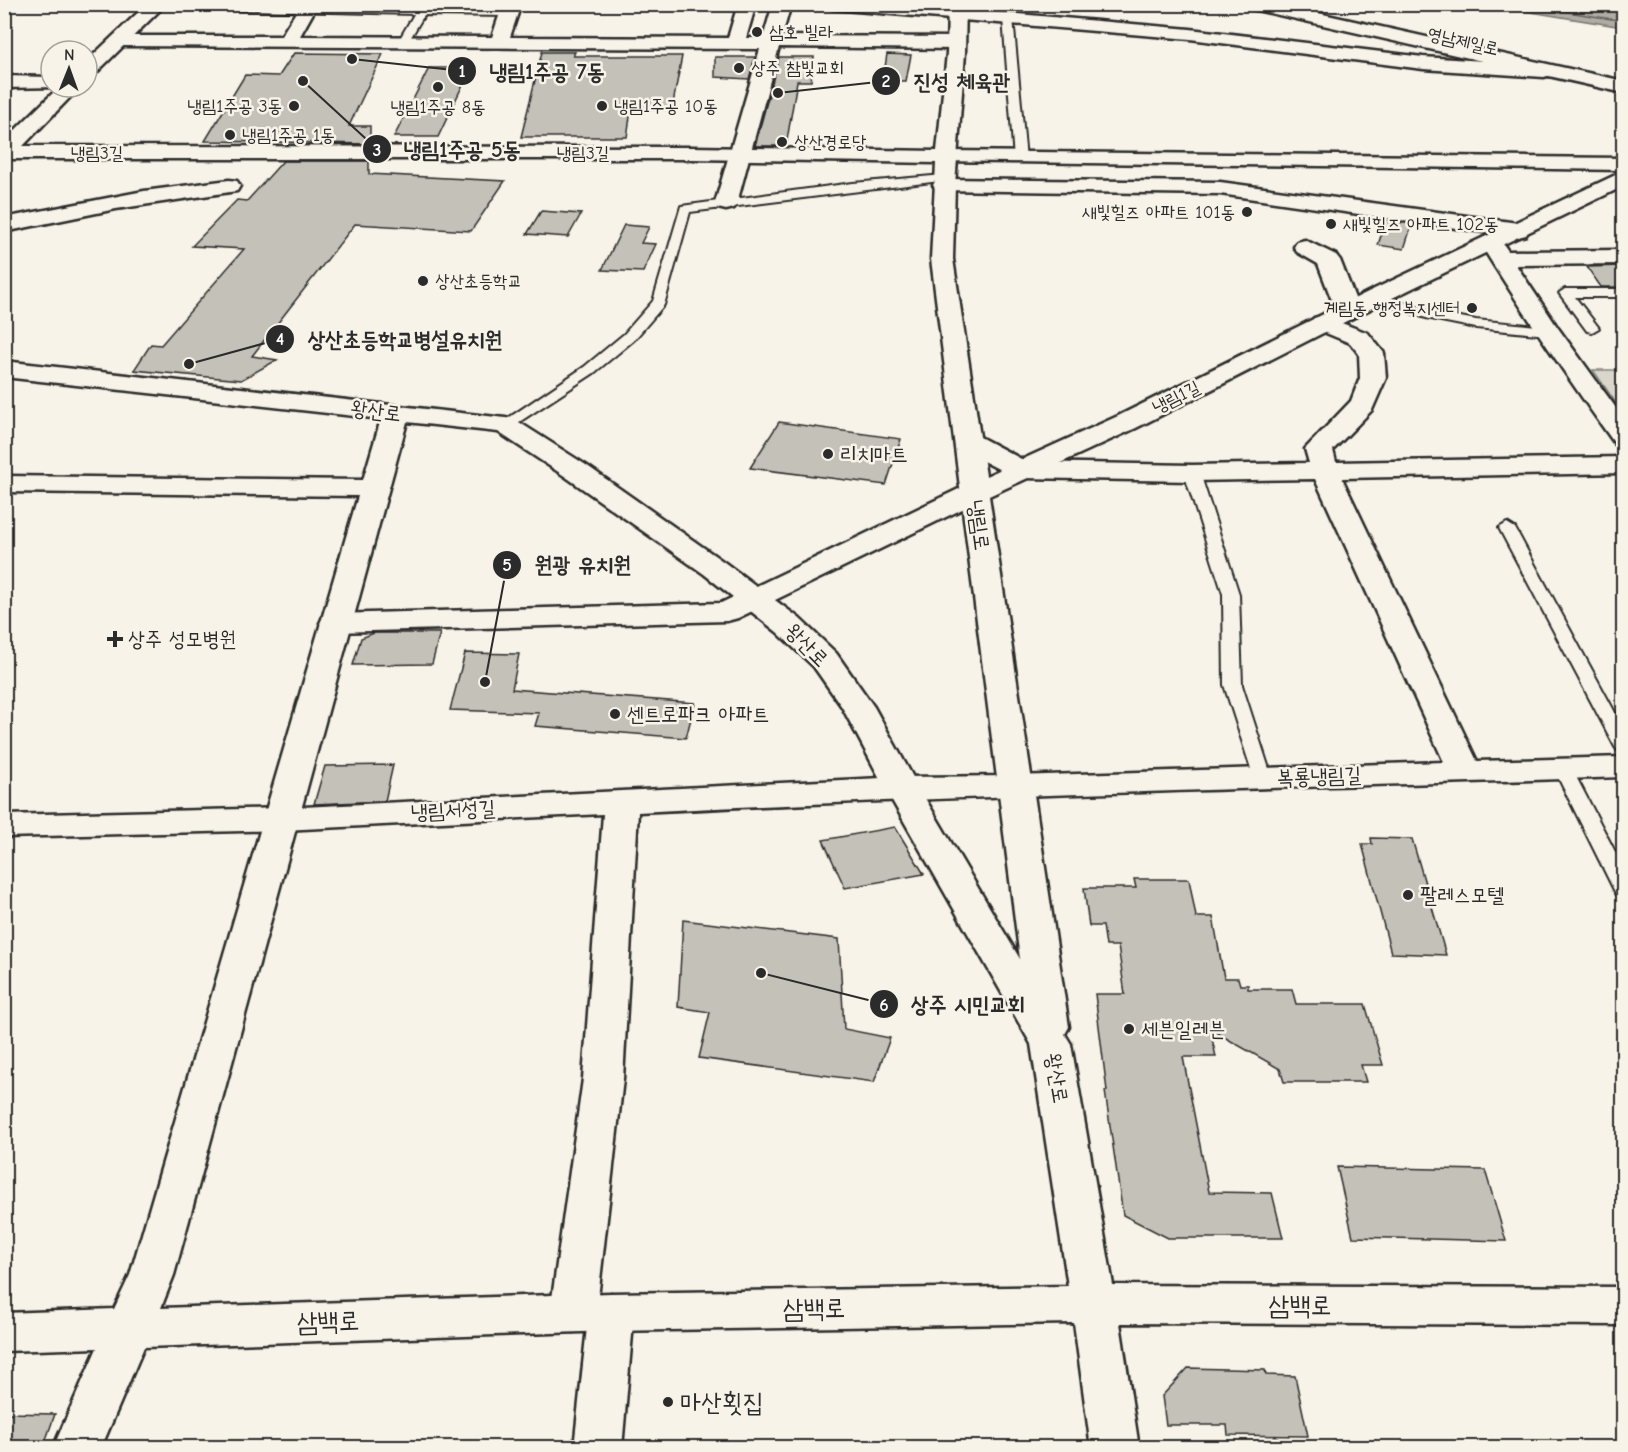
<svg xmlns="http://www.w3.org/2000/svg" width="1628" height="1452" viewBox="0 0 1628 1452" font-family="'Comic Neue','Poor Story',sans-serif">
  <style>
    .green { fill: #dad6cc; stroke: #82807c; stroke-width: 1.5 }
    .water { fill: #afaca4; stroke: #7a7874; stroke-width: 1.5 }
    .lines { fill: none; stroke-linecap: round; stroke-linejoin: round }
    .shore { stroke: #605f5b; stroke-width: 1.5 }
    .building { fill: #c4c1b9; stroke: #2b2b2b; stroke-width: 1.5 }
    .service-casing { stroke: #2b2b2b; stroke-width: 4 }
    .minor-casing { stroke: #2b2b2b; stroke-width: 5 }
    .tertiary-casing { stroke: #2b2b2b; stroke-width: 5 }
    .service { fill: #f7f3e8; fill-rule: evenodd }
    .minor { fill: #f7f3e8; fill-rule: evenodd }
    .tertiary { fill: #f7f3e8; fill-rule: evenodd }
    .poi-dot { fill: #2b2b2b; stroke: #f7f3e8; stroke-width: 2 }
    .labels { text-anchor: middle; stroke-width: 5; stroke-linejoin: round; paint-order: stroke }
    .far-poi-label { font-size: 18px; fill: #2b2b2b; stroke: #f7f3e8; text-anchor: start }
    .far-street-label { font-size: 18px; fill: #2b2b2b; stroke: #f7f3e8 }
    .street-label { font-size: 21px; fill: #2b2b2b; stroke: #f7f3e8 }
    .poi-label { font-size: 21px; fill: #2b2b2b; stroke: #f7f3e8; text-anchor: start }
    .near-street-label { font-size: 26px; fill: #2b2b2b; stroke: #f7f3e8 }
    .near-poi-label { font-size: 26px; fill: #2b2b2b; stroke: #f7f3e8; text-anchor: start }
    .leader { fill: none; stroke: #2b2b2b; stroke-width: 2 }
    .callout-dot { fill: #2b2b2b; stroke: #f7f3e8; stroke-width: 2 }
    .mark-label { font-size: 18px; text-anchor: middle; font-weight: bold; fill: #fff }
    .callout-label { font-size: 22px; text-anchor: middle; font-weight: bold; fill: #2b2b2b; stroke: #f7f3e8; stroke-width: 5; stroke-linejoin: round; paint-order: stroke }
  </style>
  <rect width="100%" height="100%" fill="#f7f3e8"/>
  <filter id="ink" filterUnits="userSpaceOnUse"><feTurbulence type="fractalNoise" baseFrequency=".0167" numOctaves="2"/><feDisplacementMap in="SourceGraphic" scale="12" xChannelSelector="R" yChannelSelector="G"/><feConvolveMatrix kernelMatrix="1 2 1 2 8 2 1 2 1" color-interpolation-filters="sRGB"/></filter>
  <g filter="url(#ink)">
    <polygon class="green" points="1593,370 1623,370 1623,413"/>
    <polygon class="water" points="1488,5 1623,5 1623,27"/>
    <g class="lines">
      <polyline class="shore" points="1518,4 1624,21"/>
    </g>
    <g class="building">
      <polygon points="542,52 575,52 573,56 682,56 674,98 674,110 631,110 627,137 521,137"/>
      <polygon points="294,53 383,54 349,126 370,126 370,144 205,141 245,75 279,76"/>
      <polygon points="887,54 911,55 906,81 883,81"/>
      <polygon points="715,57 755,57 749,79 715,77"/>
      <polygon points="779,57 814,57 811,81 797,81 786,146 755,146"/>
      <polygon points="429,68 462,68 459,76 467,76 438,137 394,137"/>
      <polygon points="283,161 369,161 369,174 505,181 471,231 355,224 252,356 277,360 241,380 134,370 151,344 161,345 244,249 192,246 237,200 247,201"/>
      <polygon points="541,211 581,214 568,237 527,234"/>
      <polygon points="1386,220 1412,224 1404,249 1378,245"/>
      <polygon points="624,225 649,227 641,243 656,244 643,272 602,270"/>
      <polygon points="1623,266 1623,287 1601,287 1587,267"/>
      <polygon points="779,422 901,439 886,485 750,468"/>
      <polygon points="374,633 440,633 432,664 353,665 361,638"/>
      <polygon points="465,653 519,654 512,689 695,703 686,738 535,726 539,713 450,710"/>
      <polygon points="393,765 385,801 314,804 325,766"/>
      <polygon points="895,827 924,874 845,888 823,840"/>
      <polygon points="1371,838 1412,839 1446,955 1391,953 1362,844 1372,844"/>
      <polygon points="1134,879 1189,879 1196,917 1213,917 1224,978 1238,978 1240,985 1248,985 1248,989 1292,989 1296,1004 1365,1004 1383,1065 1361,1065 1366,1082 1284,1082 1280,1069 1210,1029 1216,1057 1183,1057 1209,1192 1272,1193 1283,1238 1168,1238 1123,1215 1105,1091 1107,1091 1095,994 1125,994 1118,946 1106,946 1103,926 1089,926 1084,888 1136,888"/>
      <polygon points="683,920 839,939 844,1029 890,1038 874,1082 699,1058 710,1012 678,1007"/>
      <polygon points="1337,1167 1485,1170 1506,1241 1353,1237"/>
      <polygon points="1188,1368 1265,1370 1266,1375 1295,1376 1308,1436 1228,1435 1227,1425 1166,1425 1162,1396"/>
      <polygon points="4,1413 55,1414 43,1448 4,1448"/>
    </g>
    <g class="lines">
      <g class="service-casing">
        <g id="service">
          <polygon points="284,4 417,9 420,4 429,4 427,9 509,10 514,13 509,16 424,15 408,42 403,45 398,42 414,14 158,8 153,5"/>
          <polygon points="1008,15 1013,18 1026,159 1020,162 1014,159 1003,18"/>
          <polygon points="944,175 948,176 948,180 690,212 664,305 634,340 594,373 510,428 500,428 498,425 584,367 624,334 653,301 681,206 853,183"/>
          <polygon points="1565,289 1624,289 1624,297 1575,297 1599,328 1592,332 1587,331 1559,293"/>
          <polygon points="1376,293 1429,311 1476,320 1547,327 1554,331 1547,335 1476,328 1426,318 1371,300 1370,297"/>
          <polygon points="1192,468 1200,473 1239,594 1242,685 1272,778 1270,782 1256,782 1254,778 1224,685 1223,594 1184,473"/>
          <polygon points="1507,523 1515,528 1624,729 1624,752 1618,751 1615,747 1499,528"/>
          <polygon points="1563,763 1570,765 1572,769 1624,869 1624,896 1617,895 1614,890 1554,769 1556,765"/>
        </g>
      </g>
      <g class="minor-casing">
        <g id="minor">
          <polygon points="301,4 318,4 300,36 492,37 503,4 521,4 510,37 728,38 738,4 756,4 746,38 763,38 773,4 791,4 782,36 956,37 962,39 965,43 962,47 956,49 779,47 737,203 734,208 726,210 718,208 715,203 760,49 120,46 114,45 111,41 114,37 120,36 281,36"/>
          <polygon points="824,4 901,4 1190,29 1423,57 1544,65 1551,67 1553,71 1551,75 1544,77 1423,69 1190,39 832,9"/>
          <polygon points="4,76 51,77 51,87 58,87 4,88"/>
          <polygon points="945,151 1624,158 1624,170 938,161 935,157 938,153"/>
          <polygon points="944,179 1220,182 1518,223 1526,225 1529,230 1526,235 1518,237 1220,194 936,190 933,185 936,180"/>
          <polygon points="229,180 237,181 240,186 237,191 116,209 4,232 4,218 144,191"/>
          <path d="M1491,236L1499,238L1508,251L1624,250V264L1516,265L1558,328L1624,419V446L1615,444C1568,378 1522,311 1480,243L1483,238Z"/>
          <polygon points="1305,240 1336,255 1340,260 1360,311 1357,316 1348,318 1339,316 1336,311 1318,264 1297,252 1294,247 1297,242"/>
          <path d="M1323,316L1368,333L1384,353L1386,378L1372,410L1333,450L1336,462L1624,457V473L1342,478L1477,761L1624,757V777C1295,788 966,795 638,812L623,1079L598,1298L611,1293L627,1299L634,1312L622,1448H574L587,1327L573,1332L557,1326L550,1313L583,1079L603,814L283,830L4,837V815L283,808L902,777L1015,776L1444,762L1315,479L1192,481L1022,478L1012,476L958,448L955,442L958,436L968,434L978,436L1027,462L1192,465L1309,463L1305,449L1351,401L1360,378L1359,354L1350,343L1314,328L1311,323L1314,318Z"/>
          <polygon points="975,484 985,486 989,492 985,498 738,618 727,621 335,632 324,630 320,623 324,616 335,614 721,603 965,486"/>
        </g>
      </g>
      <g class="tertiary-casing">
        <g id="tertiary">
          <polygon points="147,4 166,4 94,75 87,77 87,61"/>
          <path d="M948,4H966L965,53L955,185L953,259L986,476L1118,416L1368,292L1624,171V186L1384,302L1136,428L989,496L1069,1027L1065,1034L1071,1044L1113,1285L1624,1287V1325L1120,1323L1139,1448H1091L1074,1323L611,1331L144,1347L101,1448H53L97,1348L4,1351V1313L114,1309L130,1275L358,496L4,492V476L363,480L381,419L4,377V361L514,419L586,465L724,562L799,618L836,653L874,707L919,788L1020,959L931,259L936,163L691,159H4V141L59,87H80L23,146L691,147L937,151L947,53ZM407,422L498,432L566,477L704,574L777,632L814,667L842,707L885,788L1031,1044L1068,1286L611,1293L161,1308L174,1275Z"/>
          <polygon points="1244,4 1278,4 1624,81 1624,93 1252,9"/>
        </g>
      </g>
      <use href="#service" class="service"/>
      <use href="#minor" class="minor"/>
      <use href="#tertiary" class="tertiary"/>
    </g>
  </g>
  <g class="poi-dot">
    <circle cx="757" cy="32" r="6"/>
    <circle cx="739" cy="68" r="6"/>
    <circle cx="438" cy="87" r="6"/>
    <circle cx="294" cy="106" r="6"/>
    <circle cx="602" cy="106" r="6"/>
    <circle cx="230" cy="135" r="6"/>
    <circle cx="782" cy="142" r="6"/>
    <circle cx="1247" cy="212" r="6"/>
    <circle cx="1331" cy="224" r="6"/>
    <circle cx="423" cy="281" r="6"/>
    <circle cx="1472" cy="308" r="6"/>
    <circle cx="828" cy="454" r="6"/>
    <path d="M112 630h6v6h6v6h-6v6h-6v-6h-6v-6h6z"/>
    <circle cx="615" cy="714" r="6"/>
    <circle cx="1408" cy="895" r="6"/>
    <circle cx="1129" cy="1029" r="6"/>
    <circle cx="668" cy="1402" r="6"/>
  </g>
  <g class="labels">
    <g class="far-poi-label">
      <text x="769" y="38">삼호 빌라</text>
      <text x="751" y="74">상주 참빛교회</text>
      <text x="282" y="112" text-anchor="end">냉림1주공 3동</text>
      <text x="614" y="112">냉림1주공 10동</text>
      <text x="438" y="113" text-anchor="middle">냉림1주공 8동</text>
      <text x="242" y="141">냉림1주공 1동</text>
      <text x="794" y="148">상산경로당</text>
      <text x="1235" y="218" text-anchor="end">새빛힐즈 아파트 101동</text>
      <text x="1343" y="230">새빛힐즈 아파트 102동</text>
      <text x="435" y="287">상산초등학교</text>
      <text x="1460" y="314" text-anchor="end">계림동 행정복지센터</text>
    </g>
    <g class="far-street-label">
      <text transform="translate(1463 41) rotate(13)" y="6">영남제일로</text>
      <text x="97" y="159">냉림3길</text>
      <text x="583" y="159">냉림3길</text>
      <text transform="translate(1176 397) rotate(-27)" y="6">냉림1길</text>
    </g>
    <g class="street-label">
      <text transform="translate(376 411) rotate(7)" y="7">왕산로</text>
      <text transform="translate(979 525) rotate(82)" y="7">냉림로</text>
      <text transform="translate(807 645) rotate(45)" y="7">왕산로</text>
      <text transform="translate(1319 776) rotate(-2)" y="7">복룡냉림길</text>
      <text transform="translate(453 810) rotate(-3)" y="7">냉림서성길</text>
      <text transform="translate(1057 1078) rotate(80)" y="7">왕산로</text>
    </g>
    <g class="poi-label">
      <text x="840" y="461">리치마트</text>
      <text x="128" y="646">상주 성모병원</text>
      <text x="627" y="721">센트로파크 아파트</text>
      <text x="1420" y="902">팔레스모텔</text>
      <text x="1141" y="1036">세븐일레븐</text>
    </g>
    <g class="near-street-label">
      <text x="1300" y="1314">삼백로</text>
      <text transform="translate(814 1308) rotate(-1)" y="9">삼백로</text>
      <text transform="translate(328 1321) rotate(-2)" y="9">삼백로</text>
    </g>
    <g class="near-poi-label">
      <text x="680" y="1411">마산횟집</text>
    </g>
  </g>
  <path class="leader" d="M352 59L462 71M778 93L886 81M303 81L377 149M189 364L280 339M485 682L507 565M761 973L884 1004"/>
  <g class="callout-dot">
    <circle cx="352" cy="59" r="6"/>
    <circle cx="778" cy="93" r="6"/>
    <circle cx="303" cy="81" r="6"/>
    <circle cx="189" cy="364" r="6"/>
    <circle cx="485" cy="682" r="6"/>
    <circle cx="761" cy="973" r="6"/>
    <circle cx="462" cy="71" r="15"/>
    <circle cx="886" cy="81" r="15"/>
    <circle cx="377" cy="149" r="15"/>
    <circle cx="280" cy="339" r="15"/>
    <circle cx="507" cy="565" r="15"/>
    <circle cx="884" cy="1004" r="15"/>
  </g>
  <g class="mark-label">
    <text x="462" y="77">1</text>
    <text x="886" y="87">2</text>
    <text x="377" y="156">3</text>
    <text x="280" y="345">4</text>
    <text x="507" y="571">5</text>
    <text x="884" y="1011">6</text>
  </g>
  <g class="callout-label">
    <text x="547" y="79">냉림1주공 7동</text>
    <text x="962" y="89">진성 체육관</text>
    <text x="462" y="157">냉림1주공 5동</text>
    <text x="405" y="347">상산초등학교병설유치원</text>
    <text x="583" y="572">원광 유치원</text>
    <text x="968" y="1012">상주 시민교회</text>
  </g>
  <rect width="1628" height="1452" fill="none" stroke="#f7f3e8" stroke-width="24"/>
  <rect x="12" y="12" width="1604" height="1428" fill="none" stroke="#2b2b2b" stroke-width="2" filter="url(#ink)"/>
  <g transform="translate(69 69) rotate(1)"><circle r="28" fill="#f7f3e8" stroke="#a5a39c" stroke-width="1.5"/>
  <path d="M0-4.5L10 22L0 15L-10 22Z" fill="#2b2b2b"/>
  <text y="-9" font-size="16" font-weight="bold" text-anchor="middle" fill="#2b2b2b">N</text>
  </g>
</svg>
